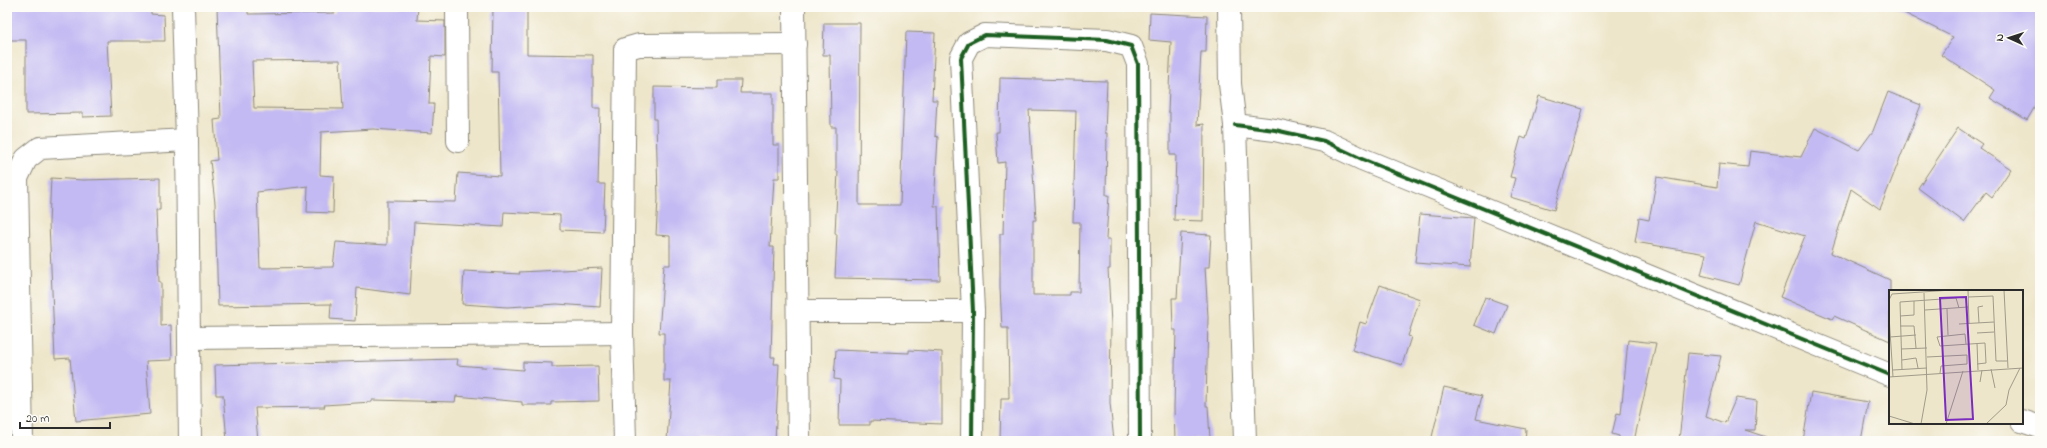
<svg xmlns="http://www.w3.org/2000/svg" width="2047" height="448" viewBox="0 0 2047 448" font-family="'Indie Flower',sans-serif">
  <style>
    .building { fill: #c3baf3; fill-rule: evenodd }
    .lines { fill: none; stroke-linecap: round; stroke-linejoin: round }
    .minor-casing { stroke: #8c887a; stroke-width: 24 }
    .minor { stroke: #fff; stroke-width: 22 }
    .cycleway-casing { stroke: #fdfcf7; stroke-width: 6 }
    .cycleway { stroke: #1b5e20; stroke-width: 4 }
    .inset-road { fill: none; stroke: #a09b8a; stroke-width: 1 }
    .view { fill: #7b2cbf; fill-opacity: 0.15; stroke: #7b2cbf; stroke-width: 2 }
    .inset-edge { fill: none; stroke: #2b2b2b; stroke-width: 2 }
  </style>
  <rect width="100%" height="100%" fill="#fdfcf7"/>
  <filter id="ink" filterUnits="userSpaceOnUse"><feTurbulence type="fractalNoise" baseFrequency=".025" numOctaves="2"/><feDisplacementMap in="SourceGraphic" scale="8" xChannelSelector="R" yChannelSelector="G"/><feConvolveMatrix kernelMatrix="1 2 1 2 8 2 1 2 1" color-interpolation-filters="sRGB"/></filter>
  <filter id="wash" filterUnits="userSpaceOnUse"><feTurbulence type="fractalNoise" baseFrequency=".012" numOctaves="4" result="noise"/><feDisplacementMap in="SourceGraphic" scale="16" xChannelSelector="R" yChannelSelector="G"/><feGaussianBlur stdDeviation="0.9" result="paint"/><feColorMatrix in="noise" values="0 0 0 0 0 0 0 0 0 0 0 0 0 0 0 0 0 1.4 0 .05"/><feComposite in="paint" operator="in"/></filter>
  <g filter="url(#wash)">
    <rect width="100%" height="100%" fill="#eee6ca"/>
    <g id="blocks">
      <g class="building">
        <polygon points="10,7 151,7 151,14 164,15 165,41 107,41 111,116 83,117 83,113 26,114 26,40 10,40"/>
        <path d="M217,7H248V14L335,13V7H418L417,20L445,21V57L431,56L429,104H434L432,133L373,129L321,132L320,175L334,176L333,213L307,212L308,186L257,192L260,268L333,267L336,242L387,245V201L456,202L458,173L500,176L498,72H492L493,7H527V54L593,55V108H600L598,184H605L603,232L560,230V215L504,212L503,227L414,222L410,295L357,288L355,321L330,319L331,304L218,306L215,203L210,161L217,160L214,120L221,119ZM340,60L343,109L254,108L252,61Z"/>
        <polygon points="1892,7 2040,7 2040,98 2027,120 1990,98 1995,90 1941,55 1953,37"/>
        <polygon points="1150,13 1207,16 1206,52 1201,52 1197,125 1204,124 1203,221 1174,220 1176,155 1170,155 1170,112 1168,112 1171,42 1149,40"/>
        <polygon points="824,23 860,23 859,205 900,205 906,32 935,33 932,100 937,100 935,136 938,137 934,206 938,206 940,280 835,278 837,234 835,234 838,171 836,171 836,127 831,127 830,55 823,55"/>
        <path d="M1000,78L1107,81L1105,133H1107L1106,195H1109L1106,239H1110V269H1108L1111,324L1110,403L1114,441H1000L1001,399H1009L1008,328H1002L1000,288V234H1003L1005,162L998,163L996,132H999ZM1029,110L1076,111L1073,222H1080L1079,292H1070V295H1033V220H1036Z"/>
        <polygon points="717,80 741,80 740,93 773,93 773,145 779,145 779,178 774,178 770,247 774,247 771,357 775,357 774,364 779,364 775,441 697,438 697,441 667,441 671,381 664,381 664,333 659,333 664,265 670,265 670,236 656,235 658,199 656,119 654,119 654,87 717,88"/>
        <polygon points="1888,92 1921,105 1880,209 1851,189 1831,253 1890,280 1890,341 1834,316 1832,319 1780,297 1805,236 1756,221 1739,285 1701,275 1706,254 1635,242 1639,218 1649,220 1657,177 1717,187 1719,164 1748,167 1750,151 1801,157 1815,128 1859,150 1873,131"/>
        <polygon points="1539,96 1583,109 1554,210 1510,197 1515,178 1510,177 1521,137 1526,139"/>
        <polygon points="1958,128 1982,144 1979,148 2011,169 1992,197 1986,192 1964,222 1918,188"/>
        <polygon points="51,178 83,180 160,178 160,210 156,210 159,282 161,282 161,326 171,325 172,360 146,361 150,414 76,421 70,358 55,359 49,223"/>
        <polygon points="1420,214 1474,218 1470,267 1415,263"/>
        <polygon points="1181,233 1211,235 1209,267 1205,267 1208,317 1206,406 1208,406 1210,439 1175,440 1174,408 1176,330 1173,330 1172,298 1177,298"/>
        <polygon points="602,268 600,307 557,304 507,307 462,304 464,271 520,274 519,272"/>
        <polygon points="1380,285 1420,299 1408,336 1411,337 1402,365 1352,350 1360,322 1366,324"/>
        <polygon points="1485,297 1507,305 1496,334 1474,325"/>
        <polygon points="1628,340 1656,343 1634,441 1619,440 1619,436 1612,434 1617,413 1621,414"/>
        <polygon points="836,350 909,353 909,350 942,352 942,424 870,421 870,425 839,425 840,380 834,379"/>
        <polygon points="1688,353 1721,356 1706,416 1725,423 1736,398 1757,401 1755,430 1745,430 1766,437 1766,441 1679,441"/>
        <polygon points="458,359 457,365 523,370 523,362 552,363 552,367 598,366 599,401 551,402 551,405 522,405 522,402 456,396 455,402 372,400 372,402 324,405 325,407 255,408 258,441 227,441 223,395 216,395 215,365"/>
        <polygon points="1444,387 1482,396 1476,419 1526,429 1525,441 1431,441"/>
        <polygon points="1811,392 1868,402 1861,441 1803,441"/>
      </g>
    </g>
  </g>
  <g filter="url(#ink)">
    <use href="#blocks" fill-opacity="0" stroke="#8c887a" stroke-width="1"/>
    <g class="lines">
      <g class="minor-casing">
        <g id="minor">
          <polyline points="183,7 187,140 190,441"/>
          <polyline points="457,7 458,141"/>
          <polyline points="794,7 799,441"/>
          <polyline points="1229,7 1230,84 1235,125 1245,441"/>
          <polyline points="1235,125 1275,130 1324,141 1362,159 1890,375"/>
          <polyline points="799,311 973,311"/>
          <polyline points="190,338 622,333"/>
          <polyline points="2022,421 2040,427"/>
          <polyline points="22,441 17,178 26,159 40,148 187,140"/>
          <polyline points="625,441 622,333 625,49 639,45 795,44"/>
          <polyline points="972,441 973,311 961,58 969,43 985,35 1107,40 1131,46 1138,64 1140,441"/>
        </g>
      </g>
      <use href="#minor" class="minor"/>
      <g class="cycleway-casing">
        <g id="cycleway">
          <polyline points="1235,125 1275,130 1324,141 1362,159 1890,375"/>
          <polyline points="972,441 973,311 961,58 969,43 985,35 1107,40 1131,46 1138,64 1140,441"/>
        </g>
      </g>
      <use href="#cycleway" class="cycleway"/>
    </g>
  </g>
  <g transform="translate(1889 290)">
    <rect width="134" height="134" fill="#eee6ca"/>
    <path class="inset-road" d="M79,0L80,34M115,0L119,78M79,7L104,6L107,71H118M0,10L3,4L63,0M58,19L59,45M36,20L79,17M0,26L4,87M11,26L25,25V11M90,33L89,17L94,16M70,34L105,32M11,36H25L27,58M88,43L105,42M1,47L27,45M88,53L89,80M77,54L76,44L48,47L51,56L96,53L97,73L88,74M12,59L38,58M38,67L78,65V74L52,76L51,83M13,70L27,68L29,78M102,79L106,98M4,80L38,78M13,80L11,12L67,8L70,18M0,87L134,78M91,92L93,80M0,111V87M0,126L26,134M32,134L38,100L35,3M57,134L74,81M97,134L117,115L120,100L131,78"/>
    <path class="view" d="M77,7L84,129L57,130L51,8Z"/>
    <rect width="134" height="134" class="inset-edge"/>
  </g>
  <rect width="2047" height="448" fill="none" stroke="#fdfcf7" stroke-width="24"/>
  <g transform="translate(2009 38) rotate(273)" stroke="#fdfcf7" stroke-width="3" paint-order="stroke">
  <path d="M0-3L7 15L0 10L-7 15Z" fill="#2b2b2b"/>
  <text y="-6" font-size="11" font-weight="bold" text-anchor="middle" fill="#2b2b2b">N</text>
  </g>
  <path d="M20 422v6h90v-6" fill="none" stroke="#2b2b2b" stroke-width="2"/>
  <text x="26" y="422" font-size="12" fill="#2b2b2b" stroke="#fdfcf7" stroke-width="3" paint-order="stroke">20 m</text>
</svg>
